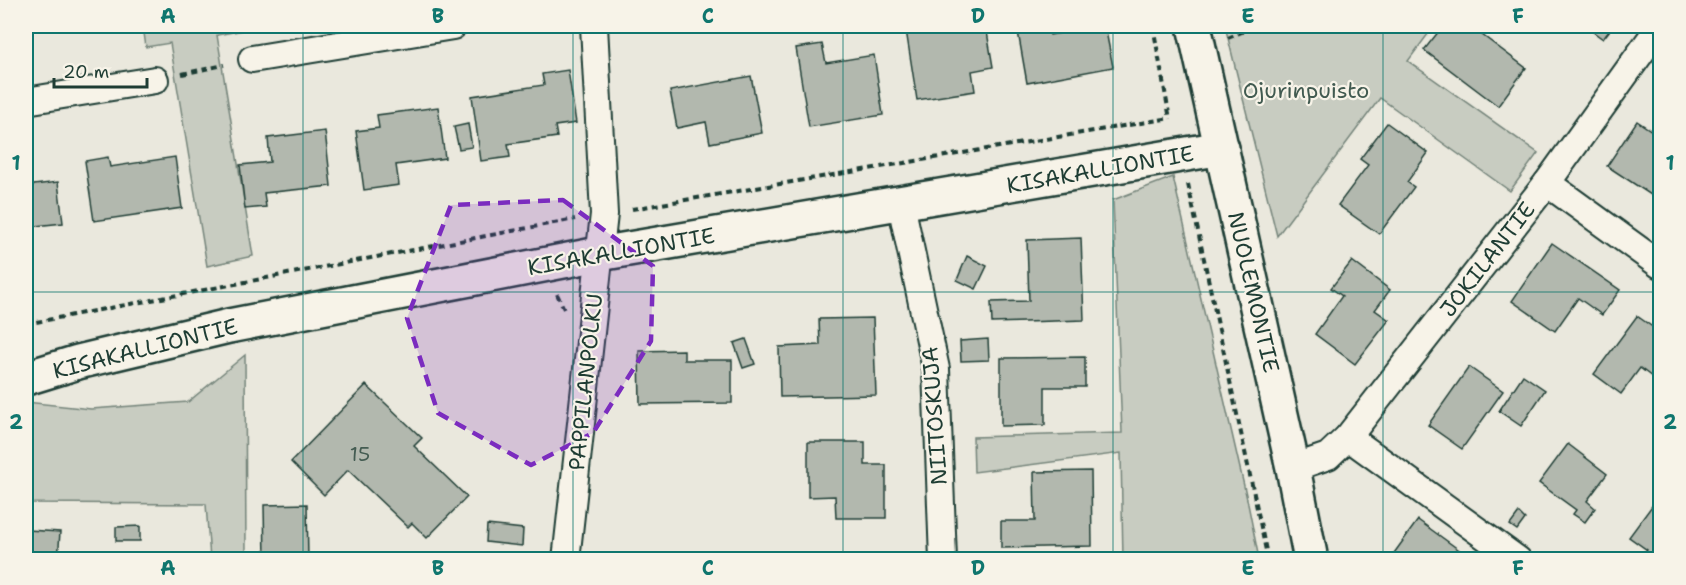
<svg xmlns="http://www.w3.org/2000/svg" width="1686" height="585" viewBox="0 0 1686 585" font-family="'Shantell Sans',sans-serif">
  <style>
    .green { fill: #c8ccc1; stroke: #74847a; stroke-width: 1.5 }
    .building { fill: #b2b8ae; stroke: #1f3d34; stroke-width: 1.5 }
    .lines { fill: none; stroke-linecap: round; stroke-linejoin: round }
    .street-casing { stroke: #1f3d34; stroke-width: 30 }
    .secondary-casing { stroke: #1f3d34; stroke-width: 38 }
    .path { stroke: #1f3d34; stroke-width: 4; stroke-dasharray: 6 4.5; stroke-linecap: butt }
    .street { stroke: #f7f3e8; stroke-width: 26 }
    .secondary { stroke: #f7f3e8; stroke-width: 33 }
    .marked { fill: #7b2cbf; fill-opacity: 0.2; stroke: #7b2cbf; stroke-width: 4.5; stroke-dasharray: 12 8; stroke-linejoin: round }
    .grid { fill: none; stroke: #0f766e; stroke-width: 1.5; stroke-opacity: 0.55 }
    .labels { text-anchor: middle; stroke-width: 4.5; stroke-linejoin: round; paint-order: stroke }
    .number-label { font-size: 20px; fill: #445c52 }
    .park-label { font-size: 22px; fill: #415a50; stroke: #f7f3e8 }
    .street-label { font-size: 22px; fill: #1f3d34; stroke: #f7f3e8 }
    .neatline { fill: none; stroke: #0f766e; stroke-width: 2 }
    .grid-label { font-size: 20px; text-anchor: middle; font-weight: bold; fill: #0f766e }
  </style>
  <rect width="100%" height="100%" fill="#eae8dd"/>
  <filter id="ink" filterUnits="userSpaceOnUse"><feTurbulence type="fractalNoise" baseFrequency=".0167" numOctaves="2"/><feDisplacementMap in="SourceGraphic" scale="12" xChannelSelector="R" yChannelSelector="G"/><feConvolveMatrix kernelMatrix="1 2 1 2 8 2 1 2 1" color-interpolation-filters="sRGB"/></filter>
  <g filter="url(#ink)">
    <g class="green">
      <polygon points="143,26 266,26 217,35 253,256 207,266 170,43 146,47"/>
      <polygon points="1225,26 1434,26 1408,61 1538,153 1510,191 1380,98 1277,236"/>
      <polygon points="1173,177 1247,499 1259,559 1123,559 1121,453 974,472 973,437 1122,433 1113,200"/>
      <polygon points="245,355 246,559 210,559 206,504 26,503 26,402 91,409 188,402"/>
    </g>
    <g class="building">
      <polygon points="936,26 986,26 993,67 972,71 975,91 917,100 906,30"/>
      <polygon points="1017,26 1048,26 1050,35 1105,26 1113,67 1027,83"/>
      <polygon points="1443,26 1470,26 1526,68 1498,106 1424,50"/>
      <polygon points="1585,26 1613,26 1603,39"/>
      <polygon points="822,44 826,63 874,55 883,115 809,127 796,48"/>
      <polygon points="568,70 576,123 555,126 557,137 508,144 510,157 481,161 472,96 544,85 542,74"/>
      <polygon points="751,76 762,133 710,143 706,122 677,128 670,91"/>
      <polygon points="438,107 445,158 396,165 399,185 364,190 356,131 379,128 377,115"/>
      <polygon points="1637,121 1655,133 1660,126 1660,188 1654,197 1607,166"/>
      <polygon points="1387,123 1428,153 1407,182 1414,187 1379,234 1338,205 1368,165 1360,159"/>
      <polygon points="468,124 472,147 459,149 454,127"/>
      <polygon points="325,131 331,186 264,193 266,207 245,209 240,165 270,162 268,138"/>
      <polygon points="108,157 110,167 175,157 182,208 94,221 85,161"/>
      <polygon points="58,182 63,223 26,227 26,186"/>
      <polygon points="1081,238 1084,320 992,323 991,302 1029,301 1027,240"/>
      <polygon points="1552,243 1620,290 1602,315 1578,298 1555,331 1512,301"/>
      <polygon points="967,256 987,266 976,289 957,280"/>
      <polygon points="1352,261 1390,290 1375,310 1389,320 1355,364 1315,334 1342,296 1331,288"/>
      <polygon points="1637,316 1654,328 1660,319 1660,383 1640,368 1621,394 1594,374"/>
      <polygon points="873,318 876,395 780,397 779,347 820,345 819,319"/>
      <polygon points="746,339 755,364 743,368 734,343"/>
      <polygon points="988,339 989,360 961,361 960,341"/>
      <polygon points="684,350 684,360 732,360 732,403 640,404 639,351"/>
      <polygon points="1085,357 1085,387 1045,387 1045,425 1001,426 1001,358"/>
      <polygon points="1469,367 1503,391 1462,449 1428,425"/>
      <polygon points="1523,375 1545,390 1521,426 1499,411"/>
      <polygon points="366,385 422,438 414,446 467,497 427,538 412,523 408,527 348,470 324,495 291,462"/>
      <polygon points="808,442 865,442 865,465 886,465 886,518 836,518 835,496 808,497"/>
      <polygon points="1568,444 1607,474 1587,501 1595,508 1585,522 1573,514 1576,510 1539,483"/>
      <polygon points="1091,471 1092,546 1001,548 1001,521 1035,521 1034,472"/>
      <polygon points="1660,495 1660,560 1640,560 1647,550 1629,537"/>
      <polygon points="307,504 308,560 265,560 264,505"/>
      <polygon points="1519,513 1525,519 1517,530 1510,525"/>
      <polygon points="1418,520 1473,560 1389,560"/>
      <polygon points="487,525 523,529 522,546 486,542"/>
      <polygon points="140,526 140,541 116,541 116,527"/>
      <polygon points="27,530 60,532 58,560 26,560"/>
    </g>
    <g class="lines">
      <g class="street-casing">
        <g id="street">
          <polyline points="252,59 453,26"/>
          <polyline points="26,101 155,80"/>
          <polyline points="1547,183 1660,265"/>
          <polyline points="901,204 936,369 943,560"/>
          <polyline points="1348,437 1518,560"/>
          <polyline points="1293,468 1328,456 1348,437 1547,183 1660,26"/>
          <polyline points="566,560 604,214 594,26"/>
        </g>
      </g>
      <g class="secondary-casing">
        <g id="secondary">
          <polyline points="1194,26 1293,468 1311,560"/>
          <polyline points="26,378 78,362 229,326 599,254 1222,148"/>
        </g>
      </g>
      <g class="path">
        <polyline points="1153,26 1170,119"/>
        <polyline points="1228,38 1255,26"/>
        <polyline points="182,74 224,65"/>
        <polyline points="1188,184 1268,560"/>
        <polyline points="632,209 1170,118"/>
        <polyline points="557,294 564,309"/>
        <polyline points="26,324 575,219"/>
      </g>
      <use href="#street" class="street"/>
      <use href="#secondary" class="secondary"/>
    </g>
  </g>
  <path class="marked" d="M563,200L653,266L651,341L593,433L531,465L438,413L407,318L451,205Z"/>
  <path class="grid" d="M303,26V560M573,26V560M843,26V560M1113,26V560M1383,26V560M26,292H1660"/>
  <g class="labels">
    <g class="number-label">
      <text x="360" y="461">15</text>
    </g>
    <g class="park-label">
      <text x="1306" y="98">Ojurinpuisto</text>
    </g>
    <g class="street-label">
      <text transform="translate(1100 169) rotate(-10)" y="8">KISAKALLIONTIE</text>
      <text transform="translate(621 251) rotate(-10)" y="8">KISAKALLIONTIE</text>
      <text transform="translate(1487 259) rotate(-52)" y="8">JOKILANTIE</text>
      <text transform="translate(1254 292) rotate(77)" y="8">NUOLEMONTIE</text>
      <text transform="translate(145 348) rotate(-14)" y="8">KISAKALLIONTIE</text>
      <text transform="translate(585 382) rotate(-84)" y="8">PAPPILANPOLKU</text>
      <text transform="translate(934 416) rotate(-94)" y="8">NIITOSKUJA</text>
    </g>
  </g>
  <rect width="1686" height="585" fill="none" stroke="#f7f3e8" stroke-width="66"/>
  <path d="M54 78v9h93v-9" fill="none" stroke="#1f3d34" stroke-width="3"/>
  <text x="63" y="78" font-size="18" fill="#1f3d34" stroke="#f7f3e8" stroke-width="4.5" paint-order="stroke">20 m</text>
  <rect x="33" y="33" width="1620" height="519" class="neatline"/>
  <g class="grid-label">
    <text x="168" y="23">A</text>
    <text x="438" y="23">B</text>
    <text x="708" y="23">C</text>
    <text x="978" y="23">D</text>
    <text x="1248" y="23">E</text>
    <text x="1518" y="23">F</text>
    <text x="16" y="170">1</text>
    <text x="1670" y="170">1</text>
    <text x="16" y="429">2</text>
    <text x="1670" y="429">2</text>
    <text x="168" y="575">A</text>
    <text x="438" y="575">B</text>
    <text x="708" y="575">C</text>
    <text x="978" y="575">D</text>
    <text x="1248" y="575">E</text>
    <text x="1518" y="575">F</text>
  </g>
</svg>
